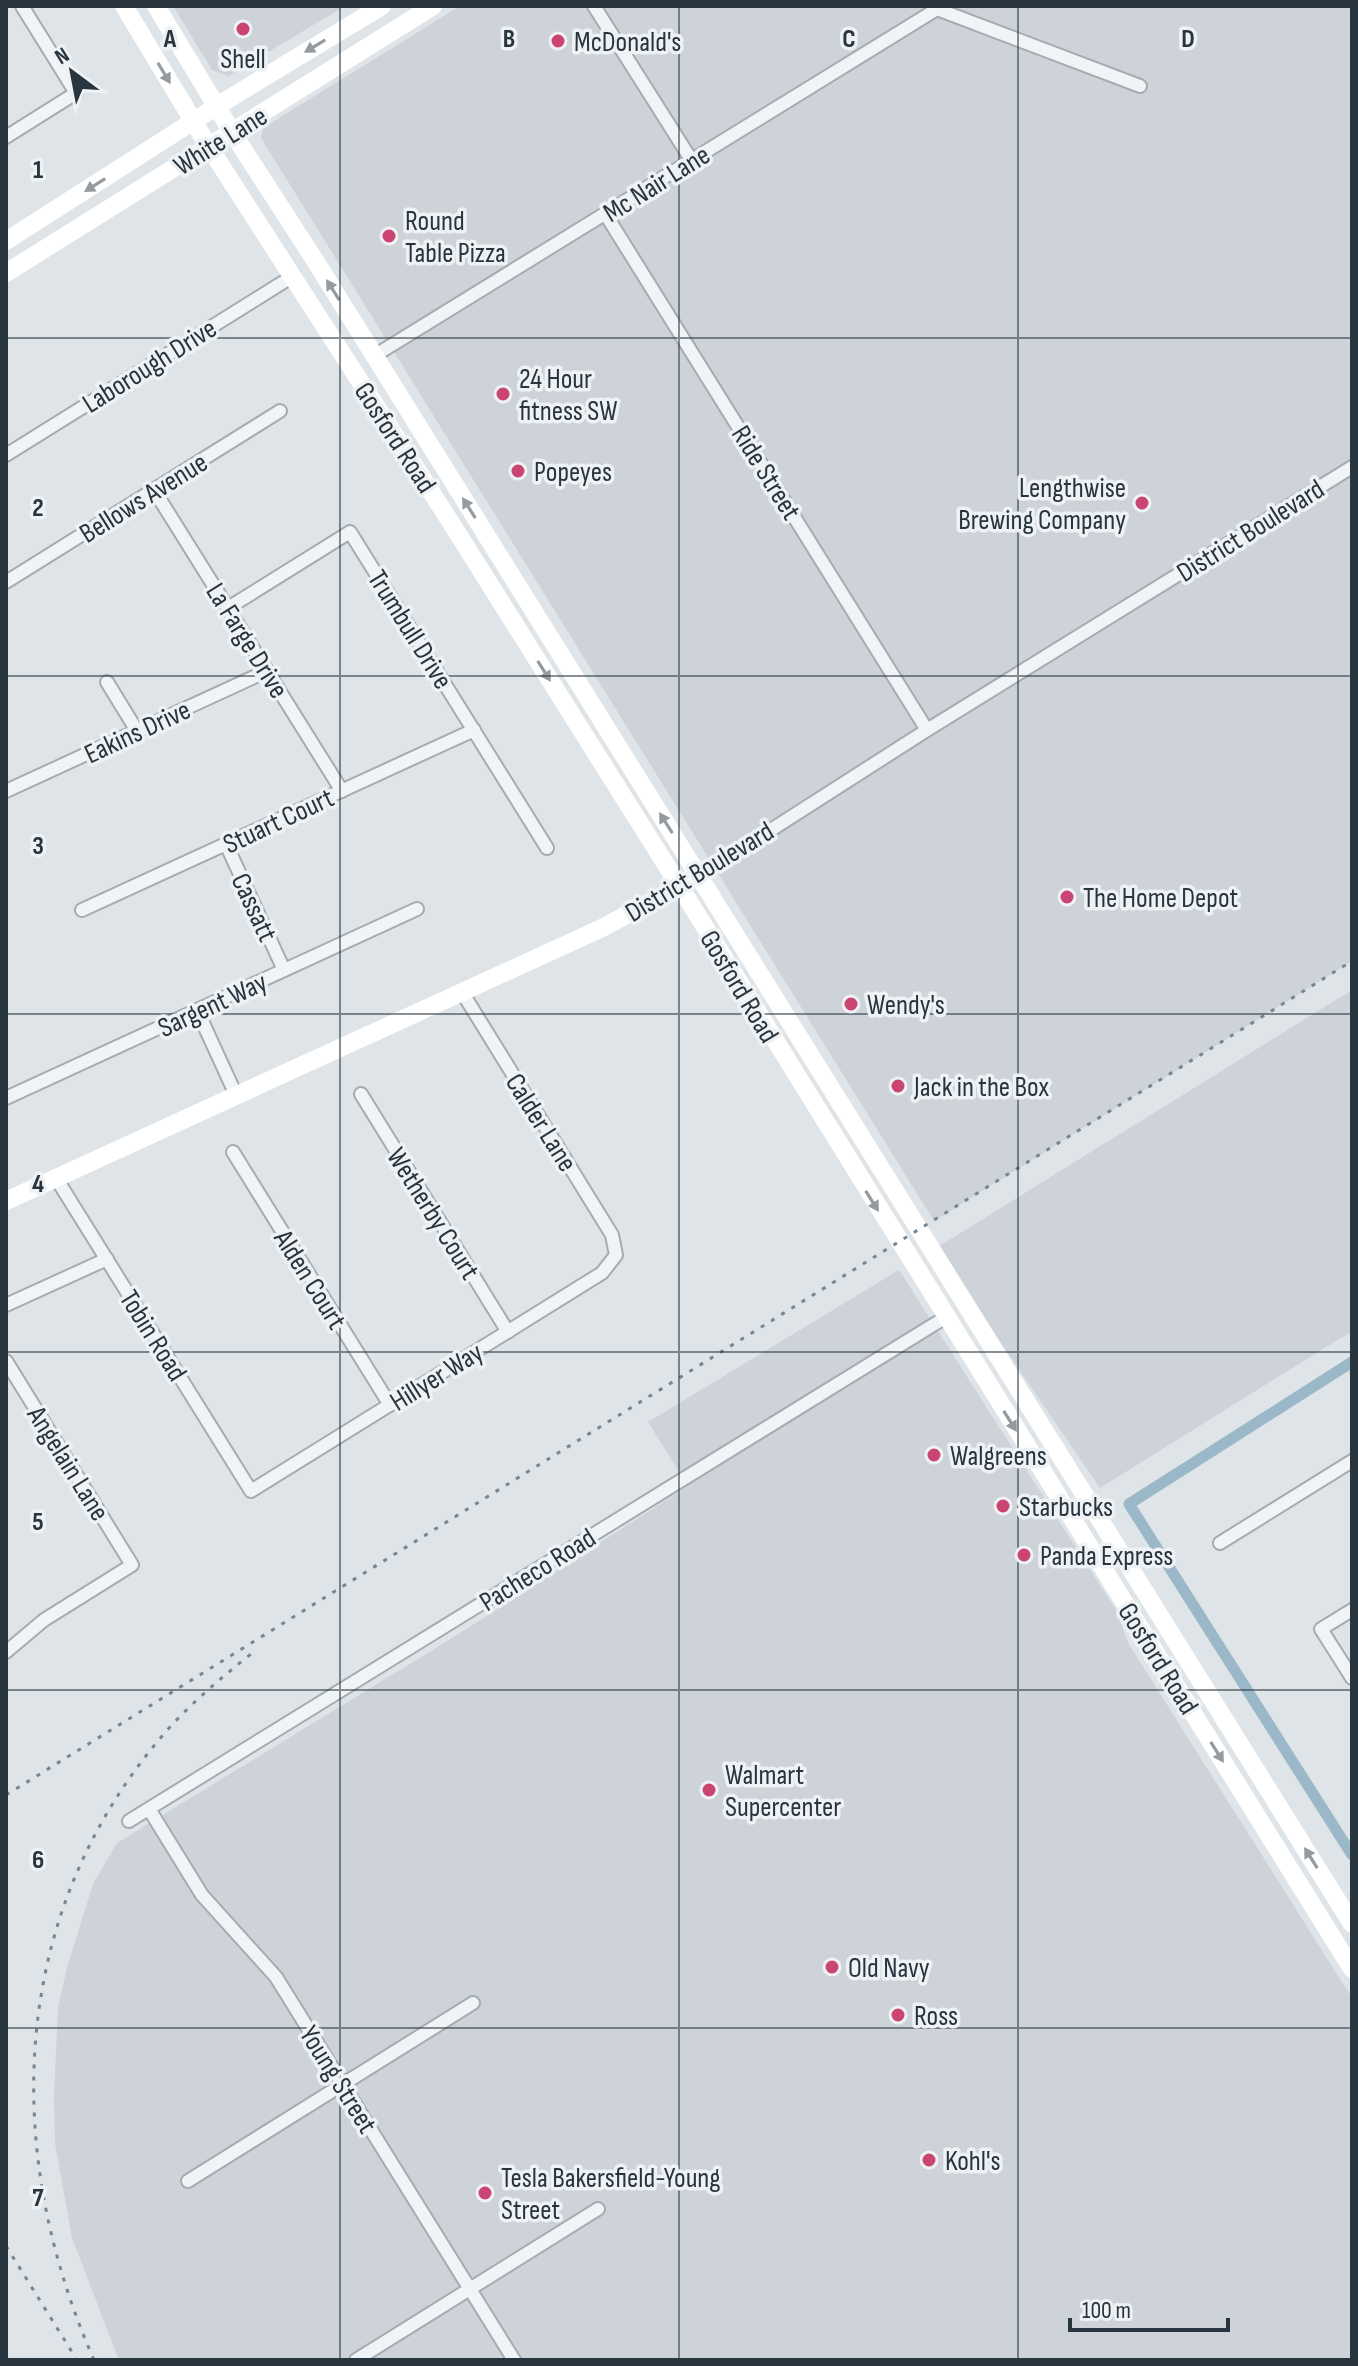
<svg xmlns="http://www.w3.org/2000/svg" width="1358" height="2366" viewBox="0 0 1358 2366" font-family="'Sofia Sans Condensed',sans-serif">
  <style>
    .built { fill: #cdd3d9 }
    .lines { fill: none; stroke-linecap: round; stroke-linejoin: round }
    .canal { stroke: #9ab8c7; stroke-width: 11 }
    .street-casing { stroke: #a4acb2; stroke-width: 16 }
    .street { stroke: #f1f4f6; stroke-width: 12 }
    .secondary { stroke: #fff; stroke-width: 18 }
    .rail { stroke: #788691; stroke-width: 3; stroke-dasharray: 4 8; stroke-linecap: butt }
    .oneway { fill: #949a9e }
    .grid { fill: none; stroke: #28343e; stroke-width: 2; stroke-opacity: 0.55 }
    .poi-dot { fill: #cb4572; stroke: #eef2f5; stroke-width: 3 }
    .labels { text-anchor: middle; stroke-width: 7; stroke-linejoin: round; paint-order: stroke }
    .poi-label { font-size: 28px; fill: #28343e; stroke: #eef2f5; text-anchor: start }
    .street-label { font-size: 28px; fill: #28343e; stroke: #eef2f5 }
    .grid-label { font-size: 26px; text-anchor: middle; font-weight: bold; fill: #28343e; stroke: #eef2f5; stroke-width: 7; stroke-linejoin: round; paint-order: stroke }
  </style>
  <rect width="100%" height="100%" fill="#dee4e8"/>
  <g class="built">
    <polygon points="173,6 345,6 228,76 212,70"/>
    <polygon points="460,6 1352,6 1352,961 934,1221 261,138 263,128"/>
    <polygon points="1352,990 1352,1331 1100,1488 936,1248"/>
    <polygon points="899,1270 1117,1612 1128,1643 1352,1998 1352,2360 119,2360 72,2238 55,2143 54,2097 58,2007 67,1968 93,1884 117,1843 449,1640 688,1486 648,1422"/>
  </g>
  <g class="lines">
    <polyline class="canal" points="1352,1362 1129,1504 1352,1855"/>
    <g class="street-casing">
      <g id="street">
        <polyline points="594,6 692,161"/>
        <polyline points="6,137 76,93 22,6"/>
        <polyline points="606,215 927,730"/>
        <polyline points="374,356 937,9 1140,86"/>
        <polyline points="6,455 293,276"/>
        <polyline points="154,490 342,791"/>
        <polyline points="6,582 280,411"/>
        <polyline points="228,608 350,532 547,848"/>
        <polyline points="107,682 137,731"/>
        <polyline points="6,791 267,671"/>
        <polyline points="226,844 284,970"/>
        <polyline points="699,876 927,730 1352,467"/>
        <polyline points="82,910 474,730"/>
        <polyline points="197,1010 236,1095"/>
        <polyline points="361,1094 508,1332"/>
        <polyline points="6,1098 417,909"/>
        <polyline points="233,1152 390,1405"/>
        <polyline points="56,1178 251,1491 602,1273 616,1255 612,1235 462,992"/>
        <polyline points="6,1305 107,1259"/>
        <polyline points="6,1361 132,1565 44,1620 6,1652"/>
        <polyline points="1220,1543 1352,1461"/>
        <polyline points="1352,1610 1321,1629 1352,1678"/>
        <polyline points="149,1809 202,1895 276,1977 514,2360"/>
        <polyline points="129,1821 946,1317"/>
        <polyline points="188,2181 473,2003"/>
        <polyline points="356,2360 598,2209"/>
      </g>
    </g>
    <use href="#street" class="street"/>
    <g class="secondary">
      <polyline points="124,6 209,147 448,518 680,887 1352,1969"/>
      <polyline points="156,6 232,132 316,262 1352,1924"/>
      <polyline points="6,241 217,106 382,6"/>
      <polyline points="6,273 433,6"/>
      <polyline points="6,1201 602,928 690,881"/>
    </g>
    <g class="rail">
      <polyline points="6,1795 1352,961"/>
      <polyline points="6,2246 77,2360"/>
      <path d="M94,2360C0,2147 9,1908 170,1727C195,1700 222,1677 251,1654"/>
    </g>
  </g>
  <defs><path id="oneway-solid" d="M-6-.8H1V-3.2L6.5 0L1 3.2V.8H-6Z" transform="scale(2)"/></defs>
  <g class="oneway">
    <use href="#oneway-solid" transform="translate(315 46) rotate(149)"/>
    <use href="#oneway-solid" transform="translate(164 73) rotate(59)"/>
    <use href="#oneway-solid" transform="translate(95 185) rotate(148)"/>
    <use href="#oneway-solid" transform="translate(333 290) rotate(-122)"/>
    <use href="#oneway-solid" transform="translate(469 508) rotate(-122)"/>
    <use href="#oneway-solid" transform="translate(544 671) rotate(58)"/>
    <use href="#oneway-solid" transform="translate(666 823) rotate(-122)"/>
    <use href="#oneway-solid" transform="translate(872 1201) rotate(58)"/>
    <use href="#oneway-solid" transform="translate(1010 1421) rotate(58)"/>
    <use href="#oneway-solid" transform="translate(1217 1752) rotate(58)"/>
    <use href="#oneway-solid" transform="translate(1311 1858) rotate(-122)"/>
  </g>
  <path class="grid" d="M340,6V2360M679,6V2360M1018,6V2360M6,338H1352M6,676H1352M6,1014H1352M6,1352H1352M6,1690H1352M6,2028H1352"/>
  <g class="poi-dot">
    <circle cx="243" cy="29" r="8"/>
    <circle cx="558" cy="41" r="8"/>
    <circle cx="389" cy="236" r="8"/>
    <circle cx="503" cy="394" r="8"/>
    <circle cx="518" cy="471" r="8"/>
    <circle cx="1142" cy="503" r="8"/>
    <circle cx="1067" cy="897" r="8"/>
    <circle cx="851" cy="1004" r="8"/>
    <circle cx="898" cy="1086" r="8"/>
    <circle cx="934" cy="1455" r="8"/>
    <circle cx="1003" cy="1506" r="8"/>
    <circle cx="1024" cy="1555" r="8"/>
    <circle cx="709" cy="1790" r="8"/>
    <circle cx="832" cy="1967" r="8"/>
    <circle cx="898" cy="2015" r="8"/>
    <circle cx="929" cy="2160" r="8"/>
    <circle cx="485" cy="2193" r="8"/>
  </g>
  <g class="labels">
    <g class="poi-label">
      <text x="574" y="51">McDonald's</text>
      <text x="243" y="68" text-anchor="middle">Shell</text>
      <text x="405" y="230">Round<tspan x="405" dy="32">Table Pizza</tspan></text>
      <text x="519" y="388">24 Hour<tspan x="519" dy="32">fitness SW</tspan></text>
      <text x="534" y="481">Popeyes</text>
      <text x="1126" y="497" text-anchor="end">Lengthwise<tspan x="1126" dy="32">Brewing Company</tspan></text>
      <text x="1083" y="907">The Home Depot</text>
      <text x="867" y="1014">Wendy's</text>
      <text x="914" y="1096">Jack in the Box</text>
      <text x="950" y="1465">Walgreens</text>
      <text x="1019" y="1516">Starbucks</text>
      <text x="1040" y="1565">Panda Express</text>
      <text x="725" y="1784">Walmart<tspan x="725" dy="32">Supercenter</tspan></text>
      <text x="848" y="1977">Old Navy</text>
      <text x="914" y="2025">Ross</text>
      <text x="945" y="2170">Kohl's</text>
      <text x="501" y="2187">Tesla Bakersfield-Young<tspan x="501" dy="32">Street</tspan></text>
    </g>
    <g class="street-label">
      <text transform="translate(220 140) rotate(-32)" y="10">White Lane</text>
      <text transform="translate(656 183) rotate(-32)" y="10">Mc Nair Lane</text>
      <text transform="translate(149 365) rotate(-32)" y="10">Laborough Drive</text>
      <text transform="translate(396 437) rotate(57)" y="10">Gosford Road</text>
      <text transform="translate(767 472) rotate(58)" y="10">Ride Street</text>
      <text transform="translate(143 497) rotate(-32)" y="10">Bellows Avenue</text>
      <text transform="translate(1250 530) rotate(-32)" y="10">District Boulevard</text>
      <text transform="translate(411 629) rotate(58)" y="10">Trumbull Drive</text>
      <text transform="translate(248 640) rotate(58)" y="10">La Farge Drive</text>
      <text transform="translate(137 731) rotate(-25)" y="10">Eakins Drive</text>
      <text transform="translate(278 820) rotate(-25)" y="10">Stuart Court</text>
      <text transform="translate(699 871) rotate(-31)" y="10">District Boulevard</text>
      <text transform="translate(255 907) rotate(65)" y="10">Cassatt</text>
      <text transform="translate(740 986) rotate(59)" y="10">Gosford Road</text>
      <text transform="translate(212 1004) rotate(-25)" y="10">Sargent Way</text>
      <text transform="translate(542 1122) rotate(58)" y="10">Calder Lane</text>
      <text transform="translate(434 1213) rotate(58)" y="10">Wetherby Court</text>
      <text transform="translate(311 1279) rotate(58)" y="10">Alden Court</text>
      <text transform="translate(154 1335) rotate(58)" y="10">Tobin Road</text>
      <text transform="translate(436 1376) rotate(-32)" y="10">Hillyer Way</text>
      <text transform="translate(69 1463) rotate(58)" y="10">Angelain Lane</text>
      <text transform="translate(537 1569) rotate(-32)" y="10">Pacheco Road</text>
      <text transform="translate(1159 1658) rotate(58)" y="10">Gosford Road</text>
      <text transform="translate(339 2079) rotate(58)" y="10">Young Street</text>
    </g>
  </g>
  <g class="grid-label">
    <text x="170" y="47">A</text>
    <text x="509" y="47">B</text>
    <text x="849" y="47">C</text>
    <text x="1188" y="47">D</text>
    <text x="38" y="178">1</text>
    <text x="38" y="516">2</text>
    <text x="38" y="854">3</text>
    <text x="38" y="1192">4</text>
    <text x="38" y="1530">5</text>
    <text x="38" y="1868">6</text>
    <text x="38" y="2206">7</text>
  </g>
  <rect width="1358" height="2366" fill="none" stroke="#28343e" stroke-width="16"/>
  <g transform="translate(72 72) rotate(328)" stroke="#eef2f5" stroke-width="6" paint-order="stroke">
  <path d="M0-6L14 30L0 20L-14 30Z" fill="#28343e"/>
  <text y="-12" font-size="22" font-weight="bold" text-anchor="middle" fill="#28343e">N</text>
  </g>
  <path d="M1070 2318v12h158v-12" fill="none" stroke="#28343e" stroke-width="4"/>
  <text x="1082" y="2318" font-size="24" fill="#28343e" stroke="#eef2f5" stroke-width="6" paint-order="stroke">100 m</text>
</svg>
